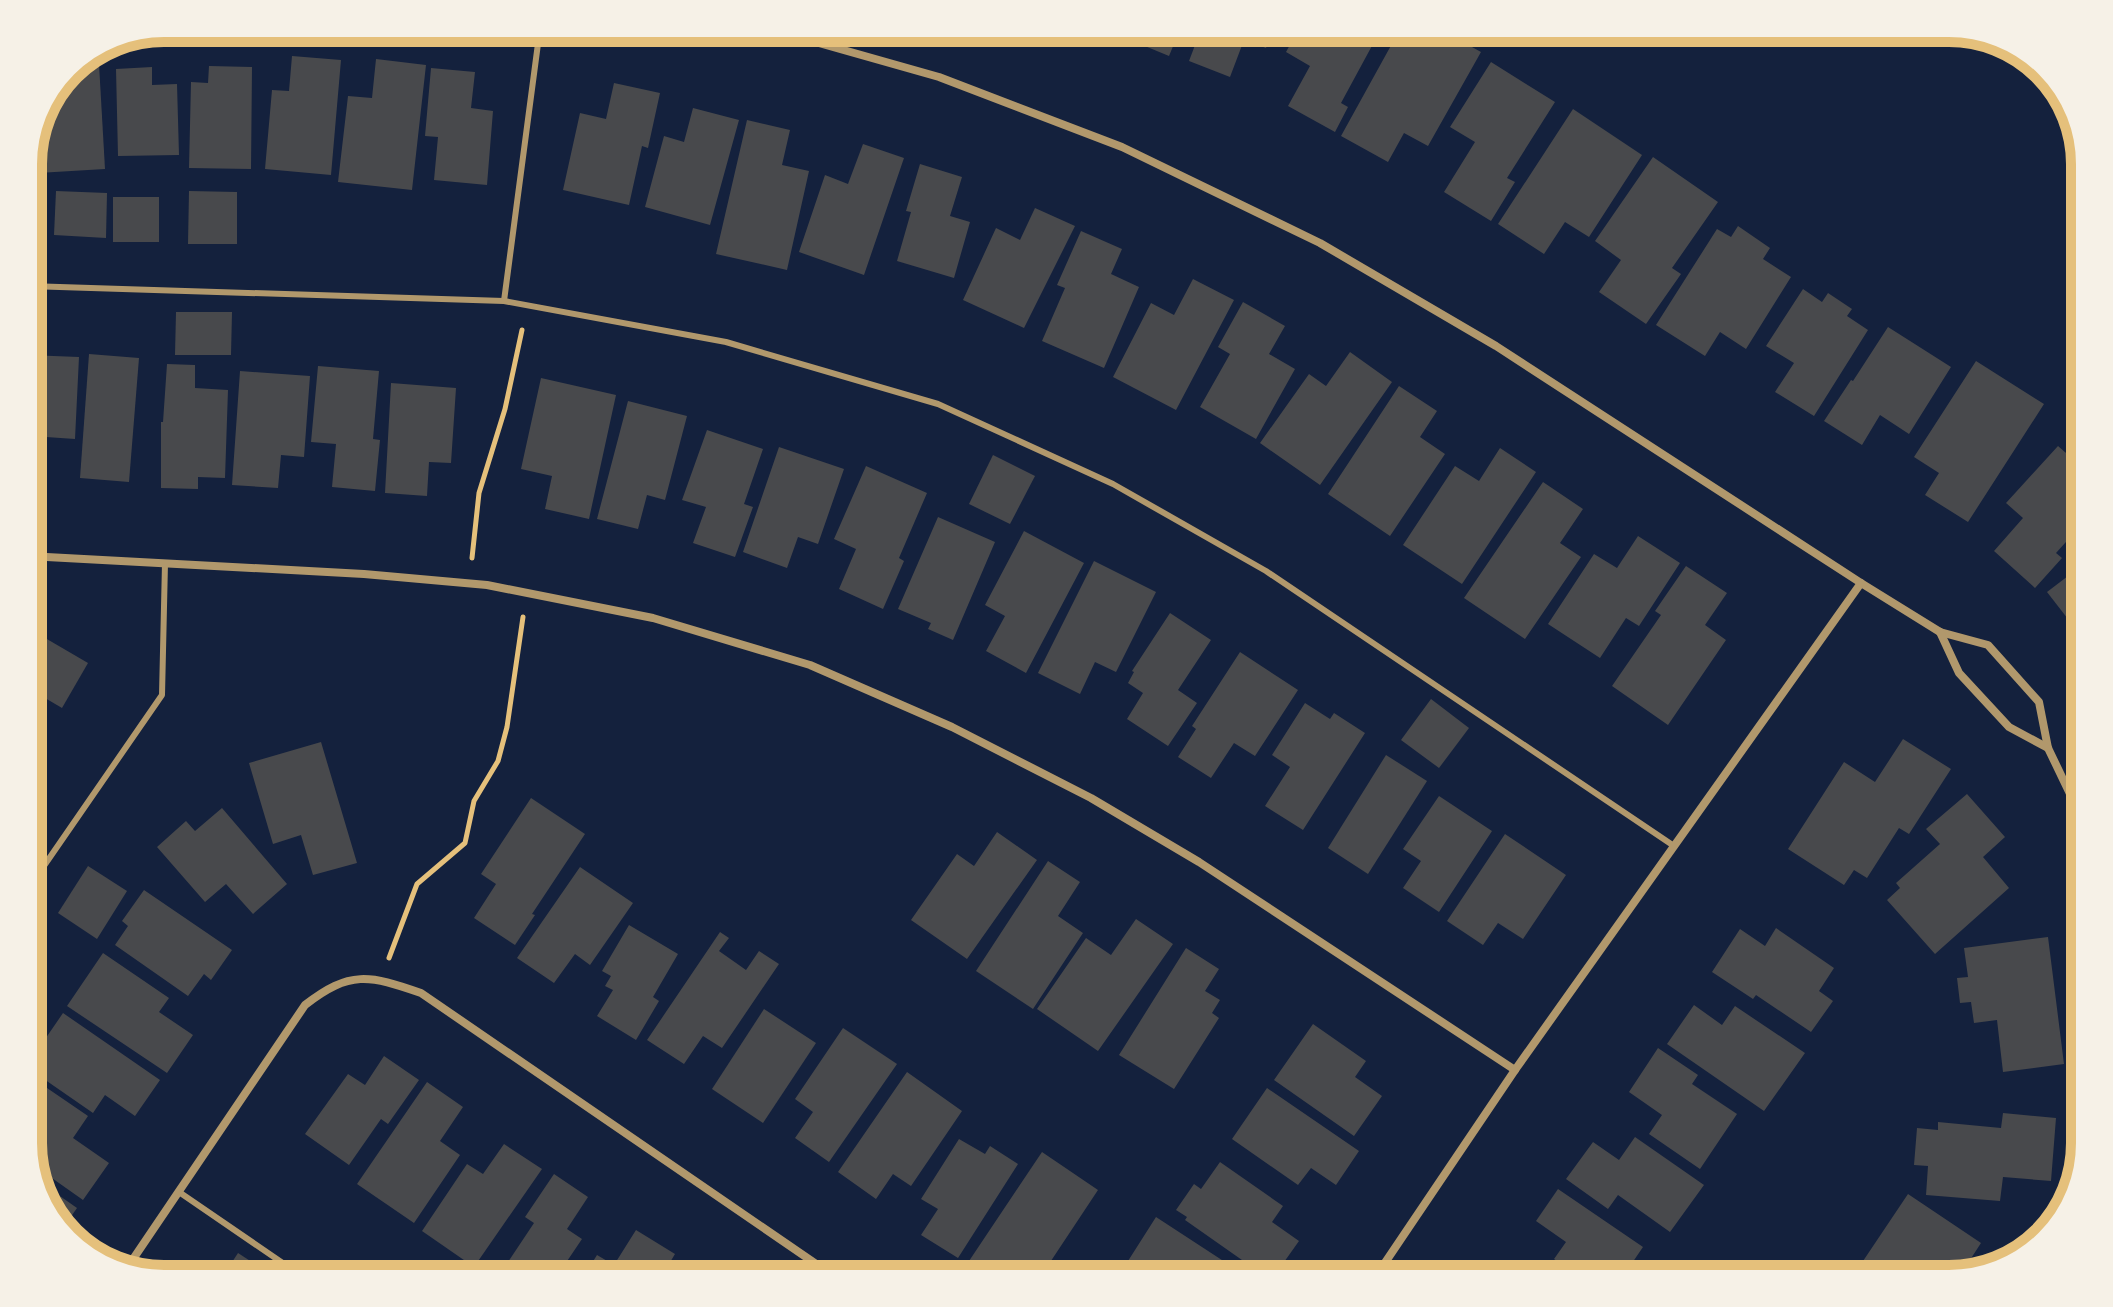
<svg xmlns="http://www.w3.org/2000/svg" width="2113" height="1307" viewBox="0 0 2113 1307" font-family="Signika,sans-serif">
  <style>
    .building { fill: #48494c }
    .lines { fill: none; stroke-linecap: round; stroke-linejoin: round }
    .path { stroke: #e5c07b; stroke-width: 5 }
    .service { stroke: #b1986c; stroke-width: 6 }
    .minor { stroke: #b1986c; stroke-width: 8 }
    .rim { fill: none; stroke: #e5c07b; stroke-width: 10 }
  </style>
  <rect width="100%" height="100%" fill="#14213d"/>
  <g class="building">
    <polygon points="1380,31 1341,103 1348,107 1335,132 1288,106 1310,66 1286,52 1297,32"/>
    <polygon points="1399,31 1443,31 1481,52 1428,146 1404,133 1388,162 1341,136"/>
    <polygon points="1179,32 1169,56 1123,37 1125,33"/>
    <polygon points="1200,32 1272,32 1266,48 1244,40 1230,77 1189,61"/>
    <polygon points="292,56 341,60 331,175 265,169 272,90 289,91"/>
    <polygon points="376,59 426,65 412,190 338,182 348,96 372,98"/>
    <polygon points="1491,62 1555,102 1507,178 1515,182 1491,221 1444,192 1475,142 1450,127"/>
    <polygon points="99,64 105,169 38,173 36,139 68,68"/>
    <polygon points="209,66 252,67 251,169 189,168 191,82 208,83"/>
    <polygon points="152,67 152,85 177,84 179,155 118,156 116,69"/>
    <polygon points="431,68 475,72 471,108 493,111 487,185 434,180 438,137 425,136"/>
    <polygon points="614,83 660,93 648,148 642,146 629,205 563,190 580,113 606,119"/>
    <polygon points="693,108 739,120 710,225 645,207 664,136 684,142"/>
    <polygon points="1573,109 1642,155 1589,237 1565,222 1544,254 1498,224"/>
    <polygon points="747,120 790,130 782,165 809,171 787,270 716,254"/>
    <polygon points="863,144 904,158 864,275 799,252 825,175 848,184"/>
    <polygon points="1653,157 1718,202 1672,268 1681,274 1646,324 1599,292 1621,260 1595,241"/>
    <polygon points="920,164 962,177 950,216 970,222 954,278 897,261 911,212 906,211"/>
    <polygon points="56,191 107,193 106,238 54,235"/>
    <polygon points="189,191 237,192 237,244 188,244"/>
    <rect x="113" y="197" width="46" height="45"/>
    <polygon points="1035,208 1075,226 1024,328 963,300 996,228 1020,240"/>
    <polygon points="1738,226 1770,248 1763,259 1791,277 1746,349 1720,332 1705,356 1656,325 1717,229 1731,237"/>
    <polygon points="1081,231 1122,249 1111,274 1139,287 1104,368 1042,341 1065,288 1057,285"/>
    <polygon points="1193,279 1234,300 1176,410 1113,377 1151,303 1174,315"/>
    <polygon points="1803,289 1822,302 1828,293 1852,309 1847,316 1868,330 1814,416 1775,392 1794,363 1766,346"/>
    <polygon points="1243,302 1285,326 1269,354 1295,369 1256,439 1200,407 1230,354 1218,347"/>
    <polygon points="176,312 232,312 231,355 175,355"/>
    <polygon points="1888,327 1951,367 1909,434 1880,415 1862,445 1824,421 1851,380 1853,381"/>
    <polygon points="1350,352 1392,382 1320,485 1260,443 1309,374 1326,386"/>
    <polygon points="89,354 139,358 129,482 80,478"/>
    <polygon points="28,355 79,357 75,439 46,437 43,480 28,479"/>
    <polygon points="1976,361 2044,404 1968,522 1925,495 1939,473 1914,457"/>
    <polygon points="167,364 195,365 195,388 228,390 225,478 198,477 198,489 161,488 161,422 163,422"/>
    <polygon points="318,366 379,371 373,439 380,440 375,491 332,487 336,444 311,442"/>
    <polygon points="240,371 310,376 304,457 281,455 278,488 232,485"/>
    <polygon points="541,378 616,395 589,519 545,509 552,476 521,469"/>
    <polygon points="391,383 456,388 451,463 429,462 427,496 385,493"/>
    <polygon points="1399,386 1437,411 1420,437 1445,454 1390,536 1328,494"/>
    <polygon points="628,401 687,416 665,500 647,495 638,529 597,519"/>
    <polygon points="707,430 763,449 744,504 753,507 735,557 693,543 706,507 682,500"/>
    <polygon points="2058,446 2081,466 2085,462 2085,521 2056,553 2062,558 2035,588 1994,551 2023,518 2006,503"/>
    <polygon points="779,447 844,469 818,544 798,537 787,568 743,552"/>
    <polygon points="1500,448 1536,472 1462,584 1403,545 1455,466 1479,481"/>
    <polygon points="993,455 1035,476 1010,524 969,504"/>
    <polygon points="866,466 927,493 899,558 904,561 883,609 839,589 856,549 834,539"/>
    <polygon points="1543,482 1583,509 1560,543 1581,557 1525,639 1464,598"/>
    <polygon points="938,517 995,542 953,640 928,629 931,623 898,609"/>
    <polygon points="1024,531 1084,563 1026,673 986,651 1005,616 985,605"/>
    <polygon points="1638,536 1680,563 1639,626 1626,618 1600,658 1548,624 1594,554 1617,568"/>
    <polygon points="1094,561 1156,592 1116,672 1095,662 1080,694 1038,673"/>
    <polygon points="2085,563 2085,641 2047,592"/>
    <polygon points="1686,566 1727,593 1705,625 1726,640 1668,725 1612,686 1661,615 1655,611"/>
    <polygon points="1170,613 1211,640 1178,690 1197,703 1168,746 1127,719 1143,693 1128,683 1134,672 1132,671"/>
    <polygon points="28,628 88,663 62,708 28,688"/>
    <polygon points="1240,652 1298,690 1255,756 1234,743 1211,778 1178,757 1196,729 1192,726"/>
    <polygon points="1431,699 1469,728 1439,768 1401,740"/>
    <polygon points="1305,703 1330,719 1334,713 1365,733 1303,830 1265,806 1290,767 1272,755"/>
    <polygon points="1903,739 1951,769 1909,834 1899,828 1867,878 1854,870 1844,885 1788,849 1844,762 1875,782"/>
    <polygon points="321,742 357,863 313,875 301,835 273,844 249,763"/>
    <polygon points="1386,755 1427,781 1368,874 1328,848"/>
    <polygon points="1967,794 2005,837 1983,857 2009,888 1935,954 1887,900 1900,888 1896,883 1940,844 1926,829"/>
    <polygon points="1439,796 1492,831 1439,912 1403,888 1421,861 1403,849"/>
    <polygon points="531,798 585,834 532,914 535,915 515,945 474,918 496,884 481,874"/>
    <polygon points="222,808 287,884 253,914 226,884 205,902 157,847 186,821 195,831"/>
    <polygon points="997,832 1037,860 967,959 911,920 957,854 974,866"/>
    <polygon points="1505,834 1566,875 1523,939 1498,923 1483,945 1447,921"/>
    <polygon points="1048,861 1080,882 1058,916 1083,933 1033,1009 976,971"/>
    <polygon points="88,866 127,891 97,939 58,913"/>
    <polygon points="580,867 633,903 590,965 575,954 554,983 517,958"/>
    <polygon points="144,890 232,950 211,980 204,974 188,996 115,945 128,926 122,921"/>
    <polygon points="1136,919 1173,944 1098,1051 1037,1009 1086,938 1111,955"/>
    <polygon points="629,925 678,954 653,997 659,1001 636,1040 597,1016 613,990 605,986 611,976 602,971"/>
    <polygon points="1776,928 1834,968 1819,991 1833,1001 1811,1032 1756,995 1753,999 1712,972 1740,929 1765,946"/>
    <polygon points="720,932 729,938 719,951 746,970 759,951 779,964 722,1048 703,1036 684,1064 647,1040"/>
    <polygon points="2048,937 2064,1064 2003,1072 1997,1020 1974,1023 1971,1002 1960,1003 1957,978 1968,977 1964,948"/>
    <polygon points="1186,948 1219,969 1205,991 1220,1000 1212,1013 1219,1018 1174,1089 1119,1055"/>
    <polygon points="103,953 169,998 159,1012 193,1035 167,1073 67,1006"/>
    <polygon points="1694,1005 1722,1025 1735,1006 1805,1053 1764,1111 1667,1044"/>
    <polygon points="764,1009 816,1043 763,1123 712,1089"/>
    <polygon points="63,1013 160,1080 135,1116 105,1095 93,1113 28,1068 28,1064"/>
    <polygon points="1313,1024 1366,1061 1355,1077 1382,1096 1354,1136 1274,1080"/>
    <polygon points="843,1028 897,1064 829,1162 795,1138 813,1112 795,1099"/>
    <polygon points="1658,1048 1698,1075 1692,1084 1737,1114 1700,1169 1649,1134 1662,1115 1629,1092"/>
    <polygon points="384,1056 419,1080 388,1124 381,1119 349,1165 305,1134 348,1074 365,1085"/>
    <polygon points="907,1072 962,1111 911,1186 893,1174 876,1199 838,1172"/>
    <polygon points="28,1075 88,1116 73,1138 109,1163 83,1200 32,1164 28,1151"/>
    <polygon points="427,1082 463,1107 440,1141 460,1155 414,1223 357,1184"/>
    <polygon points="1267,1088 1359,1151 1336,1185 1311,1168 1298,1185 1232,1139"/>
    <polygon points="2003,1113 2056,1118 2051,1181 2003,1177 2000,1201 1926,1195 1928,1166 1914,1165 1917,1128 1938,1130 1938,1122 2001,1128"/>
    <polygon points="1635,1137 1704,1185 1670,1232 1618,1195 1608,1209 1566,1179 1593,1142 1619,1160"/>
    <polygon points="959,1139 985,1154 990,1146 1018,1164 958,1258 921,1235 938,1209 921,1199"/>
    <polygon points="504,1144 542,1169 474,1267 422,1231 467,1164 483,1174"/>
    <polygon points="1042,1152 1098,1190 1041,1276 1023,1264 1013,1279 990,1279 967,1264"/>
    <polygon points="1220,1162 1283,1206 1272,1222 1299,1241 1272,1279 1269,1279 1185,1220 1187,1217 1176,1210 1194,1184 1201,1189"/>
    <polygon points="554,1174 588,1197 567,1229 582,1239 555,1279 520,1279 504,1268 534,1223 525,1217"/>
    <polygon points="37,1180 77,1208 63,1228 46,1211"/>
    <polygon points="1558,1189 1643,1247 1628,1269 1637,1275 1635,1279 1582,1279 1554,1259 1566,1242 1536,1221"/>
    <polygon points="1908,1194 1981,1243 1968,1263 1976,1269 1973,1273 1949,1279 1877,1279 1859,1267"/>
    <polygon points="1156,1217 1251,1279 1129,1279 1137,1267 1128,1261"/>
    <polygon points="636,1230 675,1254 660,1279 582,1279 597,1255 614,1265"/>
    <polygon points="238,1253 278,1279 221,1279"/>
    <polygon points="685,1261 712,1279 673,1279"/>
  </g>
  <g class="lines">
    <g class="path">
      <polyline points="472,558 479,493 505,409 522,330"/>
      <polyline points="389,958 417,884 465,843 474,801 498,761 507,727 523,617"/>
    </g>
    <g class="service">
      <polyline points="28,286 504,301 726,342 938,404 1113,484 1266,571 1674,846"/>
      <polyline points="504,301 539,36"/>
      <polyline points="28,889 162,695 165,563"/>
      <polyline points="179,1192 306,1279"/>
    </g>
    <g class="minor">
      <polyline points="787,34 939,77 1122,147 1320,243 1496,346 1861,583 1940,632 1988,645 2039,702 2048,748 2085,825"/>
      <polyline points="28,556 364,574 487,585 653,618 810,665 952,727 1091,798 1199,862 1515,1070"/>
      <polyline points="1940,632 1959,673 2009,727 2048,748"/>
      <path d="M127,1268L305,1005C350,970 369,975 421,993L838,1279"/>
      <polyline points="1374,1279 1515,1070 1861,583"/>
    </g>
  </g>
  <path d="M0 0H2113V1307H0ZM164 42H1949A122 122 0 0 1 2071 164V1143A122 122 0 0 1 1949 1265H164A122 122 0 0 1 42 1143V164A122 122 0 0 1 164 42Z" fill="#f6f1e7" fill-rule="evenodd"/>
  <path class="rim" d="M164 42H1949A122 122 0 0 1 2071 164V1143A122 122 0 0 1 1949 1265H164A122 122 0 0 1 42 1143V164A122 122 0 0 1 164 42Z"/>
</svg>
